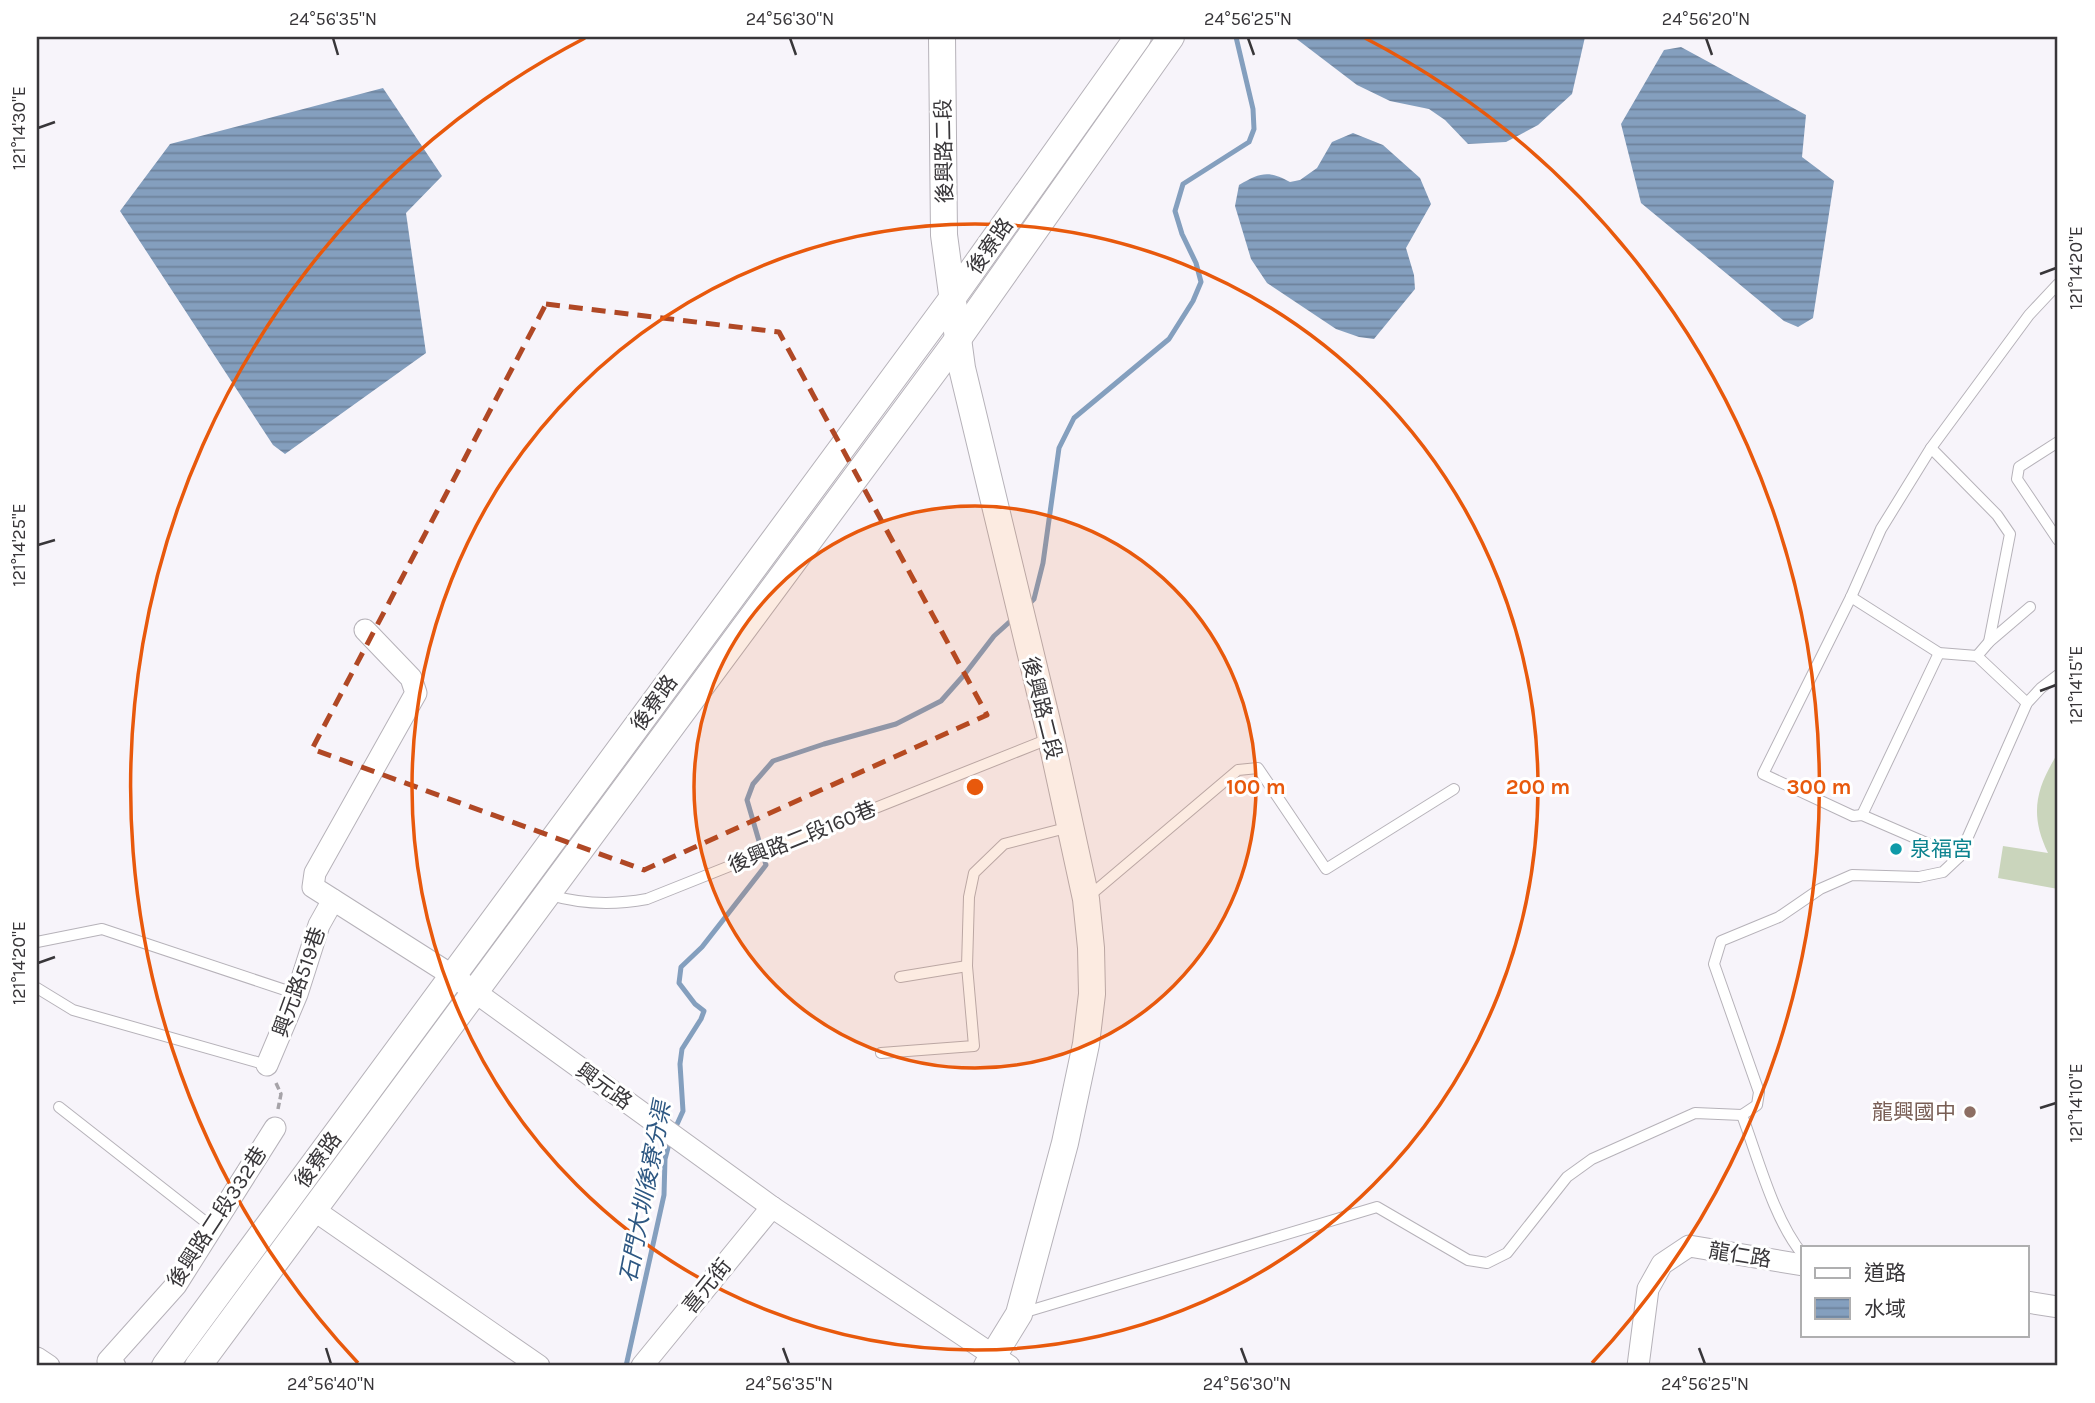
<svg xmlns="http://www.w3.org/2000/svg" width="2095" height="1403" viewBox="0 0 2095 1403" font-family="Karla,'Noto Sans TC',sans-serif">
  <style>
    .green { fill: #cad5bc }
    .water { fill: url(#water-rules) }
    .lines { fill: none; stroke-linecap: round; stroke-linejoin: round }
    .stream { stroke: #849fbe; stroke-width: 5 }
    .service-casing { stroke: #b6b2b9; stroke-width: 12 }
    .minor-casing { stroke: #b6b2b9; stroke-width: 23 }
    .tertiary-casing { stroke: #b6b2b9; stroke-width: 28 }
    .path { stroke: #a6a3a8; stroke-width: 3.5; stroke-dasharray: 7 3.5; stroke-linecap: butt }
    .service { stroke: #fff; stroke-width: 10 }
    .minor { stroke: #fff; stroke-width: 21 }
    .tertiary { stroke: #fff; stroke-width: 26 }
    .marked { fill: none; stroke: #b04825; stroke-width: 5; stroke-dasharray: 14 9; stroke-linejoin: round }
    .ticks { fill: none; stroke: #383639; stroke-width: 2.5 }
    .ring { fill: none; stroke: #e8590c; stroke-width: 3.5 }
    .culture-dot { fill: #0f9aa8; stroke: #fff; stroke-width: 2.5 }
    .education-dot { fill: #8d6e63; stroke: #fff; stroke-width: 2.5 }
    .labels { text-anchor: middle; stroke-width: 6; stroke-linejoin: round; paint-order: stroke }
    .street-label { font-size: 21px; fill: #383639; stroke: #fff }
    .culture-label { font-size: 21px; fill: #0d838f; stroke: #fff; text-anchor: start }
    .education-label { font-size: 21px; fill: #785e54; stroke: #fff; text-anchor: end }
    .water-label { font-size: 23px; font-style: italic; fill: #2d5782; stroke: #fff }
    .centre { fill: #e8590c; stroke: #fff; stroke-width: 3.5 }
    .ring-label { font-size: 21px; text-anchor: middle; font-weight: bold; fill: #e8590c; stroke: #fff; stroke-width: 6; stroke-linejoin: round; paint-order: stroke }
    .neatline { fill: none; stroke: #383639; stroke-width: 2.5 }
    .ticks-label { font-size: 18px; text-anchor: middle; fill: #383639 }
  </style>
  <defs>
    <pattern id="water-rules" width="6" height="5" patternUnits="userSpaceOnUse" patternTransform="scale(1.75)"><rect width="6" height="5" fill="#849fbe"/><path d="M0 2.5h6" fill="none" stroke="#6d829b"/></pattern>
  </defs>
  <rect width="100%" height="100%" fill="#f7f4fa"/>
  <path class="green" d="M2058,753V889L1998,878L2003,846L2048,853C2029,814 2036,788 2058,753Z"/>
  <g class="water">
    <polygon points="1294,37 1585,37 1572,94 1538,125 1506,142 1468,144 1445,120 1429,109 1390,101 1357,85"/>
    <polygon points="1681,47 1806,115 1802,157 1834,181 1813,318 1798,327 1784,321 1641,203 1621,124 1664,50"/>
    <polygon points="383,88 442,176 406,213 426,353 285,454 273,445 120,211 170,144"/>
    <path d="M1353,133L1383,145L1420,178L1431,204L1406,248L1414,275L1415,289L1374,339L1359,337L1336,329L1267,283L1251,259L1235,206L1239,185C1260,173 1268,170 1290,182L1300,180L1317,168L1332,142Z"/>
  </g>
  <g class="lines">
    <g class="stream">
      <polyline points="1027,606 1034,599 1043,563 1059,448 1074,418 1169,339 1193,301 1201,282 1196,263 1182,234 1175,211 1183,184 1249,142 1254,129 1253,109 1236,37"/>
      <polyline points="674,1131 683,1111 680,1064 682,1049 701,1019 704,1011 695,1004 679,983 681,967 702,947 766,865 747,800 753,784 773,761 824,744 896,724 941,701 964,675 994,636 1015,617"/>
      <polyline points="626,1366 664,1195 665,1159 670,1140"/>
    </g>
    <g class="service-casing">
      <g id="service">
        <polyline points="2058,442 2019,467 2017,479 2058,540"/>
        <polyline points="1931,448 1997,515 2010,534 1989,642"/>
        <polyline points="1851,597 1939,653 1977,656 2027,703"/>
        <polyline points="1977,656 1989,642 2030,607"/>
        <polyline points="1862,815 1939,653"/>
        <polyline points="1959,857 1862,815 1853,816 1763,774 1851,597 1881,529 1931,448 2029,315 2058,284"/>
        <path d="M550,895C581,904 615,905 647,899L1051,738"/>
        <polyline points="1088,897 1238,770 1258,768 1326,869 1454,789"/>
        <polyline points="37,942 102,929 297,994"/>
        <polyline points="900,977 967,966"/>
        <polyline points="37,988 73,1010 267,1065"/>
        <polyline points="881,1053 974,1046 967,966 969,897 974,873 1004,844 1070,827"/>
        <polyline points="59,1107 212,1227"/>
        <path d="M1742,1115C1758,1158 1774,1220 1803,1255"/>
        <polyline points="1022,1313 1377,1207 1468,1260 1487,1263 1507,1253 1567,1177 1592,1159 1695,1113 1742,1115 1757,1105 1759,1092 1714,964 1721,941 1779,917 1820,889 1852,875 1919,877 1943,872 1959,857 2027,703 2041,688 2058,675"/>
      </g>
    </g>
    <g class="minor-casing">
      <g id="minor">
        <polyline points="365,630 411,678 416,693 315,873 313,887 453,976 772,1207 1009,1366"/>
        <polyline points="267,1065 297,994 319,925 333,900"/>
        <polyline points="314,1210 539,1366"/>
        <polyline points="2027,1302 2058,1307"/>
        <polyline points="37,1358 49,1366"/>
        <polyline points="115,1366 108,1361 176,1285 275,1128"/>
        <polyline points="642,1366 772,1207"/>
        <polyline points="1638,1366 1648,1289 1662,1264 1689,1246 1803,1265"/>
      </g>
    </g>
    <g class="tertiary-casing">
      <g id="tertiary">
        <polyline points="942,37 944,235 962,368 1051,738 1086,899 1091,948 1092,994 1086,1044 1065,1143 1019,1314 987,1366"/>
        <polyline points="165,1366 951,300 1138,37"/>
        <polyline points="198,1366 958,339 1171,37"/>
      </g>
    </g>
    <polyline class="path" points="276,1083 281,1094 278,1109"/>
    <use href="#service" class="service"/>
    <use href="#minor" class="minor"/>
    <use href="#tertiary" class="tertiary"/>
  </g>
  <path class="marked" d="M546,304L779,332L987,715L644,870L312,749Z"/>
  <path class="ticks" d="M333,38L338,55M790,38L796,55M1248,38L1254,55M1706,38L1712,55M38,128L55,122M2040,274L2056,268M38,545L55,540M2040,691L2056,685M38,963L55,957M2040,1108L2056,1103M326,1348L331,1364M783,1348L789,1364M1241,1348L1247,1364M1699,1348L1705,1364"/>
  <circle cx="975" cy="787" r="281" fill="#e8590c" fill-opacity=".12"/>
  <g class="ring">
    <circle cx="975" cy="787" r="281"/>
    <circle cx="975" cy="787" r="563"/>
    <path d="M358 1363A844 844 0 0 1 585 38M1365 38A844 844 0 0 1 1592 1363"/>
  </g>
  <circle class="culture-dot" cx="1896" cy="849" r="7"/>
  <circle class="education-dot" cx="1970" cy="1112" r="7"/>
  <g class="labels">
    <g class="street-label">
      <text transform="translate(944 151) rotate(-91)" y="7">後興路二段</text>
      <text transform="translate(990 246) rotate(-55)" y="7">後寮路</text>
      <text transform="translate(654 703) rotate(-54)" y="7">後寮路</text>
      <text transform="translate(1042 708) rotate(76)" y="7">後興路二段</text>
      <text transform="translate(802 837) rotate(-22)" y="7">後興路二段160巷</text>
      <text transform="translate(299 982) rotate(-70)" y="7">興元路519巷</text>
      <text transform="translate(604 1086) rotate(36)" y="7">興元路</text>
      <text transform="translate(318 1160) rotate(-54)" y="7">後寮路</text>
      <text transform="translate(217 1217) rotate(-57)" y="7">後興路二段332巷</text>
      <text transform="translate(1740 1255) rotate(9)" y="7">龍仁路</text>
      <text transform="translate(707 1286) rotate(-51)" y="7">喜元街</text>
    </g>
    <g class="culture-label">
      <text x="1910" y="856">泉福宮</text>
    </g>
    <g class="education-label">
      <text x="1956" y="1119">龍興國中</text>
    </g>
    <g class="water-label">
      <text transform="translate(645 1192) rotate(-79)" y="8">石門大圳後寮分渠</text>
    </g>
  </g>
  <circle cx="975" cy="787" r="10" class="centre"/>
  <g class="ring-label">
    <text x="1256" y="794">100 m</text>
    <text x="1538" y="794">200 m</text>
    <text x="1819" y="794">300 m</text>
  </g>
  <rect width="2095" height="1403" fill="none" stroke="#ffffff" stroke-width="77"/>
  <rect x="1801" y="1246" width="228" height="91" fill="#ffffff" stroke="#afafb0" stroke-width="2"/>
  <rect x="1815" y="1268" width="35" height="10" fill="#ffffff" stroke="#afafb0" stroke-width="2"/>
  <text x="1864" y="1280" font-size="21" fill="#383639">道路</text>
  <rect x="1815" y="1298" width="35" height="21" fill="url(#water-rules)" stroke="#afafb0" stroke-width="2"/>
  <text x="1864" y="1316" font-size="21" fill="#383639">水域</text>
  <rect x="38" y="38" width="2018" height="1326" class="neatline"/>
  <g class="ticks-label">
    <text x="333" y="25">24°56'35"N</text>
    <text x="790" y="25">24°56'30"N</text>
    <text x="1248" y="25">24°56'25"N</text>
    <text x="1706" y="25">24°56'20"N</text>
    <text transform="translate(19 128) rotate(-90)" y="6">121°14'30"E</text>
    <text transform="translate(2076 268) rotate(-90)" y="6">121°14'20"E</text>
    <text transform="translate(19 545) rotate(-90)" y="6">121°14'25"E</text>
    <text transform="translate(2076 685) rotate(-90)" y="6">121°14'15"E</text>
    <text transform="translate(19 963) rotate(-90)" y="6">121°14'20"E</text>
    <text transform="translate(2076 1103) rotate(-90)" y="6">121°14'10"E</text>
    <text x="331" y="1390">24°56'40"N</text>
    <text x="789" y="1390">24°56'35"N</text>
    <text x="1247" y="1390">24°56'30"N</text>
    <text x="1705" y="1390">24°56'25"N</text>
  </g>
</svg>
